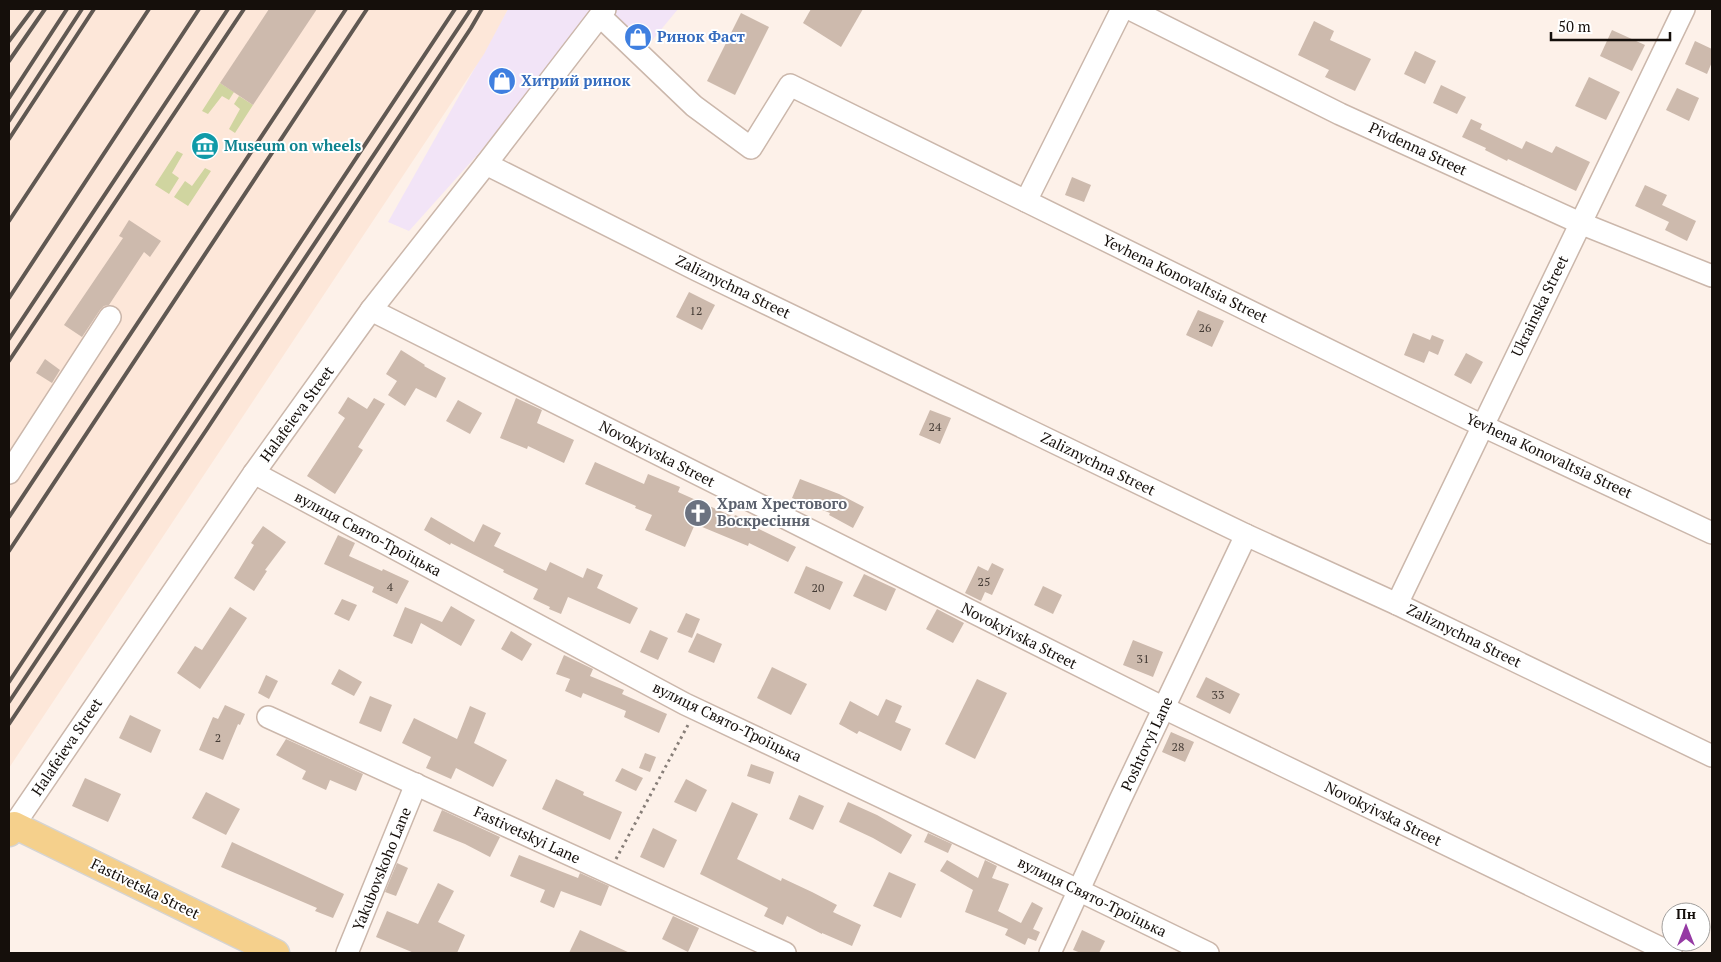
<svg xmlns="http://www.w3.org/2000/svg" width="1721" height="962" viewBox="0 0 1721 962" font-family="'PT Serif',serif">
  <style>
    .commercial { fill: #f2e4f7 }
    .built { fill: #fde7d9 }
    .green { fill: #d0d5a0 }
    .building { fill: #cdbaad }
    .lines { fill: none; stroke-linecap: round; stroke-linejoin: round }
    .minor-casing { stroke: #cbb7ab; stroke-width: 24 }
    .major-casing { stroke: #d5d4d3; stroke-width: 29 }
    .path { stroke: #877e78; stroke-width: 3; stroke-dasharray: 2.5 4; stroke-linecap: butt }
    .minor { stroke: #fff; stroke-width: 21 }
    .major { stroke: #f5d08c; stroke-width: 26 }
    .rail { stroke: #605852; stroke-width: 4 }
    .labels { text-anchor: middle; stroke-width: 4; stroke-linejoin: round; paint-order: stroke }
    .number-label { font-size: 12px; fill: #433a34 }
    .shop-label { font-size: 15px; font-weight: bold; fill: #366cbe; stroke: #fff; text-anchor: start }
    .culture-label { font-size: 15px; font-weight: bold; fill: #0d838f; stroke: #fff; text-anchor: start }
    .street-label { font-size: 15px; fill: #150f0b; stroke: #fff }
    .worship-label { font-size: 15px; font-weight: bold; fill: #5b616d; stroke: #fff; text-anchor: start }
  </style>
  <rect width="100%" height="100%" fill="#fdf1e9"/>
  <g class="commercial">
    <polygon points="508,9 595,9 479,153 409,231 388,222"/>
    <polygon points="612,9 678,9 640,55 603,20"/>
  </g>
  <polygon class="built" points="9,9 508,9 484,54 9,768"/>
  <g class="green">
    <polygon points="220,83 234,92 229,100 222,96 208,114 202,111"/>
    <polygon points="239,96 253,105 235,133 229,129 240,109 234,104"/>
    <polygon points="177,151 183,154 172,173 179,178 169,194 155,185"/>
    <polygon points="205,168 211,171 188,206 174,197 185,181 192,186"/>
  </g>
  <g class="building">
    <polygon points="269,9 317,9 253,105 220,83"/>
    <polygon points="811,9 863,9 841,47 803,23"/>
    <polygon points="741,13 769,27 735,95 707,81"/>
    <polygon points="1314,21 1334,31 1330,40 1371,59 1355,91 1325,77 1329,70 1298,55"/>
    <polygon points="1612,30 1645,45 1632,71 1600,56"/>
    <polygon points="1695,41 1712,49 1712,62 1707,74 1685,64"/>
    <polygon points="1415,51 1436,61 1425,84 1404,74"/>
    <polygon points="1589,77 1620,92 1606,120 1575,106"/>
    <polygon points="1441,85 1466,97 1457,114 1433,103"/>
    <polygon points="1677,88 1699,98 1689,121 1666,110"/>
    <polygon points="1471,119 1482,124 1480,129 1522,149 1526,141 1552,153 1556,146 1590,162 1576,191 1508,159 1507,161 1485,150 1486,148 1462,137"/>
    <polygon points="1072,177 1091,185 1084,202 1065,195"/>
    <polygon points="1645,185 1667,195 1662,205 1696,221 1687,241 1665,230 1669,222 1635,206"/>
    <polygon points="129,220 161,241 150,257 144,252 109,305 104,306 100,310 82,337 64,325 123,238 119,236"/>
    <polygon points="689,292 715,305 702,330 676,317"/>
    <polygon points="1198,310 1224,321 1212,347 1186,335"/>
    <polygon points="1413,333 1430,340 1432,335 1444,340 1438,355 1429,351 1424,363 1404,355"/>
    <polygon points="401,350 425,365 424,366 446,378 436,398 416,388 405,406 388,395 397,381 386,374"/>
    <polygon points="1466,353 1483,362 1471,384 1454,375"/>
    <polygon points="45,359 60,370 52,383 36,373"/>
    <polygon points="348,397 367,409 374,398 385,404 358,447 363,450 335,494 307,476 345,418 338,413"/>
    <polygon points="516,398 542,410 537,423 574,440 564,463 528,446 527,449 500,438"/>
    <polygon points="458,400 482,413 470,434 446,421"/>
    <polygon points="930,410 951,418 940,444 919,435"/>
    <polygon points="595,462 644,484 648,474 680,487 678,492 734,517 735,515 756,523 755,527 796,547 788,562 749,543 748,546 695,524 685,547 645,530 652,515 635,508 636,506 585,484"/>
    <polygon points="800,479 839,494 864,507 853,528 829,515 830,513 792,498"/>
    <polygon points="431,517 474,542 483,524 501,533 494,546 546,571 550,562 583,578 587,568 603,575 597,588 638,608 630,624 568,597 561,614 549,609 550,607 533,599 538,589 503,572 504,570 451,543 450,545 424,530"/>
    <polygon points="263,526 286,542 265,570 267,571 254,591 234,578 254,545 251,543"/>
    <polygon points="338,535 355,543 349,556 382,571 383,569 409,581 397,604 372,592 374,587 324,564"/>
    <polygon points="992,563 1004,569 992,595 985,592 981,601 965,593 978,566 988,571"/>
    <polygon points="806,566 843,582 830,610 794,593"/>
    <polygon points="864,574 896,589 886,611 853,596"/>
    <polygon points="1043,586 1062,595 1053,614 1034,605"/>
    <polygon points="342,599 357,605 349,621 334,614"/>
    <polygon points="451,606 475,620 461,646 421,623 412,644 393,636 405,607 442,622"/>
    <polygon points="230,607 247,618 200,689 177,673 195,646 202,650"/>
    <polygon points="937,609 964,623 953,643 926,629"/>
    <polygon points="686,613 700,619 692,638 677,632"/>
    <polygon points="650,630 668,638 658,660 640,652"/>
    <polygon points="511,631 532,644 522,661 501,649"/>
    <polygon points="697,633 722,644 714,663 688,652"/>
    <polygon points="1133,640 1163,652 1153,677 1123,665"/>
    <polygon points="564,655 593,669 590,676 624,690 622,694 667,714 659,733 624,717 626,711 583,693 581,698 565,691 570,679 556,674"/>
    <polygon points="772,667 807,684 791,715 757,698"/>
    <polygon points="339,669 362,682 354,696 331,684"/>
    <polygon points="266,675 278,681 269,699 258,693"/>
    <polygon points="1206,677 1240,694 1230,714 1196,697"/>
    <polygon points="977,679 1007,693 975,759 945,744"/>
    <polygon points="370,696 392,705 381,732 359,723"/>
    <polygon points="886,699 902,706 895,722 911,729 901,751 859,731 857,734 839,724 850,701 878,716"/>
    <polygon points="225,705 245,714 240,725 238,724 223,760 199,750 213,717 218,719"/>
    <polygon points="470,706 486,713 474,743 507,760 493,787 456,768 451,779 426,768 431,757 402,743 414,718 457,739"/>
    <polygon points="130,715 161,730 151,753 119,738"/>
    <polygon points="1171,732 1194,742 1185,762 1162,752"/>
    <polygon points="286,739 363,774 356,791 330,780 326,790 302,779 306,771 276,755"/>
    <polygon points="645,753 656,757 650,772 639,768"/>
    <polygon points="751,764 774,772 770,784 747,776"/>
    <polygon points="622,768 643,778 636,791 615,781"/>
    <polygon points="85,778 121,794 108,822 72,806"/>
    <polygon points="556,779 584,792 583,795 622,812 610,840 542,809"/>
    <polygon points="686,779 707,790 696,812 674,802"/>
    <polygon points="206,792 240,809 226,835 192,818"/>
    <polygon points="799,795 824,806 813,830 789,819"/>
    <polygon points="732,802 758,814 737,859 781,881 782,878 812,892 837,905 833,912 861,925 852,946 822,933 822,934 787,916 783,925 764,916 768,908 700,874"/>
    <polygon points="848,802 877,815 912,835 901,854 873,838 839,822"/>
    <polygon points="442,810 500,837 490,857 465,844 433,831"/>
    <polygon points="653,828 677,840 664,868 640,857"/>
    <polygon points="928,833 952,844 948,853 924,842"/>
    <polygon points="232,842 344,894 333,918 315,911 317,908 221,867"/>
    <polygon points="519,855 578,878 580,873 609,886 601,906 561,891 554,908 540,902 545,890 510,876"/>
    <polygon points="947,860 978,878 985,860 997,866 992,878 1009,884 998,911 1021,923 1032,902 1043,908 1033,929 1040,932 1036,941 1028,938 1025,945 1005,935 1008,929 965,912 973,890 940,871"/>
    <polygon points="397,863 408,868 396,896 385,892"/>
    <polygon points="889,872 916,884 901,918 873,906"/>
    <polygon points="438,883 454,891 438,922 465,935 457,953 414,953 376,937 387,911 418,924"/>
    <polygon points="673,916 699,928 688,952 662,939"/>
    <polygon points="580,930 630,953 569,953"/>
    <polygon points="1082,930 1105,941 1099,953 1081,953 1073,950"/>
  </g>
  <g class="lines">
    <g class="minor-casing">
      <g id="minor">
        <polyline points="1130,9 1340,114 1580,223 1712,276"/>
        <polyline points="600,16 694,106 751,148 790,85 1483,426 1712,533"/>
        <polyline points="486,164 697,270 1246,535 1397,604 1712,756"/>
        <polyline points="1026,201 1122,9"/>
        <polyline points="371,310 1164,708 1671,953"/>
        <polyline points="9,473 110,317"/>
        <polyline points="254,473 685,704 1080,891 1208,953"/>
        <polyline points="1397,604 1684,9"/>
        <polyline points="268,717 785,953"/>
        <polyline points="14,825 254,473 371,310 486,164 605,9"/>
        <polyline points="347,953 416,784"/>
        <polyline points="1050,953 1120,800 1246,535"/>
      </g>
    </g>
    <g class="major-casing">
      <polyline id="major" points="9,833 14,825 276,953"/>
    </g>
    <polyline class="path" points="616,859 688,725"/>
    <use href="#minor" class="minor"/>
    <use href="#major" class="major"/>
    <g class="rail">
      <polyline points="9,41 33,9"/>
      <polyline points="9,61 45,9"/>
      <polyline points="9,98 67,9"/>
      <polyline points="9,121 82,9"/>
      <polyline points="9,139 94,9"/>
      <polyline points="9,221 149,9"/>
      <polyline points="9,298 199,9"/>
      <polyline points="9,339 228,9"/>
      <polyline points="9,361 244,9"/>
      <polyline points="9,517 346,9"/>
      <polyline points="9,551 367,9"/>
      <polyline points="9,682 455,9"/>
      <polyline points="9,702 471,9"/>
      <polyline points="9,724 207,429 471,28 482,9"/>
    </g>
  </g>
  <defs>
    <g id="shop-disc" transform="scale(1.4375)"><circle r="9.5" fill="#3f7fe0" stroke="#fff"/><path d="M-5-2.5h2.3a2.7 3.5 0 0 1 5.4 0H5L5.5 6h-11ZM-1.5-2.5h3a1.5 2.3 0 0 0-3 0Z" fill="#fff"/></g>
    <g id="museum-disc" transform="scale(1.4375)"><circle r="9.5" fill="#0f9aa8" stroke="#fff"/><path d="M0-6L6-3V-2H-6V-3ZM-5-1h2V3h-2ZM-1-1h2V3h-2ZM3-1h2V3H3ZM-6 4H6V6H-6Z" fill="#fff"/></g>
    <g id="church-disc" transform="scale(1.4375)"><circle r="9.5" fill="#6b7280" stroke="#fff"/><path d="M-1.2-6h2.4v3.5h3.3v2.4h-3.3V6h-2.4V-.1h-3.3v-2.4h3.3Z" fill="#fff"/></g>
  </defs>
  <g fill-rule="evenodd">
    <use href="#shop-disc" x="638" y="37"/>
    <use href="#shop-disc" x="502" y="81"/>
    <use href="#museum-disc" x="205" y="146"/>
    <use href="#church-disc" x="698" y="513"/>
  </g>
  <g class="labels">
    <g class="number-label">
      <text x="696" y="315">12</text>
      <text x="1205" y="332">26</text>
      <text x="935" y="431">24</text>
      <text x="984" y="586">25</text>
      <text x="390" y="591">4</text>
      <text x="818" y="592">20</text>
      <text x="1143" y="663">31</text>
      <text x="1218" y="699">33</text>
      <text x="218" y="742">2</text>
      <text x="1178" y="751">28</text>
    </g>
    <g class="shop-label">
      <text x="657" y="42">Ринок Фаст</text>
      <text x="521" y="86">Хитрий ринок</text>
    </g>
    <g class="culture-label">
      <text x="224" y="151">Museum on wheels</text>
    </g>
    <g class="street-label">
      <text transform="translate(1418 149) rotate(25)" y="5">Pivdenna Street</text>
      <text transform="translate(1185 279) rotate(26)" y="5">Yevhena Konovaltsia Street</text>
      <text transform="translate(733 287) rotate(26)" y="5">Zaliznychna Street</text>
      <text transform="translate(1540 306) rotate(-64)" y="5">Ukrainska Street</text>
      <text transform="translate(297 414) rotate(-54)" y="5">Halafeieva Street</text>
      <text transform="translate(657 454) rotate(27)" y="5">Novokyivska Street</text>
      <text transform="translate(1549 456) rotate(25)" y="5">Yevhena Konovaltsia Street</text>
      <text transform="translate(1098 464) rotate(26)" y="5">Zaliznychna Street</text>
      <text transform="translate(368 534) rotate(28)" y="5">вулиця Свято-Троїцька</text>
      <text transform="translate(1019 636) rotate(27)" y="5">Novokyivska Street</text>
      <text transform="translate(1464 636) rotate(26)" y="5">Zaliznychna Street</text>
      <text transform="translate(727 722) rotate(26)" y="5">вулиця Свято-Троїцька</text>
      <text transform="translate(1147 744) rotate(-65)" y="5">Poshtovyi Lane</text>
      <text transform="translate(67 747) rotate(-56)" y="5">Halafeieva Street</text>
      <text transform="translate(1383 814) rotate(26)" y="5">Novokyivska Street</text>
      <text transform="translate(527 835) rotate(25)" y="5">Fastivetskyi Lane</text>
      <text transform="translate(382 869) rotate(-68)" y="5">Yakubovskoho Lane</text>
      <text transform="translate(145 889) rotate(26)" y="5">Fastivetska Street</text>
      <text transform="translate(1092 897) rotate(26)" y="5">вулиця Свято-Троїцька</text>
    </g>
    <g class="worship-label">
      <text x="717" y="509">Храм Хрестового<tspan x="717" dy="17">Воскресіння</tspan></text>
    </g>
  </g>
  <rect width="1721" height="962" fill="none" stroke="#150f0b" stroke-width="20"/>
  <g transform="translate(1686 927)"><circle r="24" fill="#ffffff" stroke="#a19f9d"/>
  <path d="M0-4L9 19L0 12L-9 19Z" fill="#9539a4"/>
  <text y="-8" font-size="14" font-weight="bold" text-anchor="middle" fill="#150f0b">Пн</text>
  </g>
  <path d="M1551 32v8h119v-8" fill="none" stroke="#150f0b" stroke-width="2.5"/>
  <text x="1558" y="32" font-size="15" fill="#150f0b" stroke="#ffffff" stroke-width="4" paint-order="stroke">50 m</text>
</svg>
